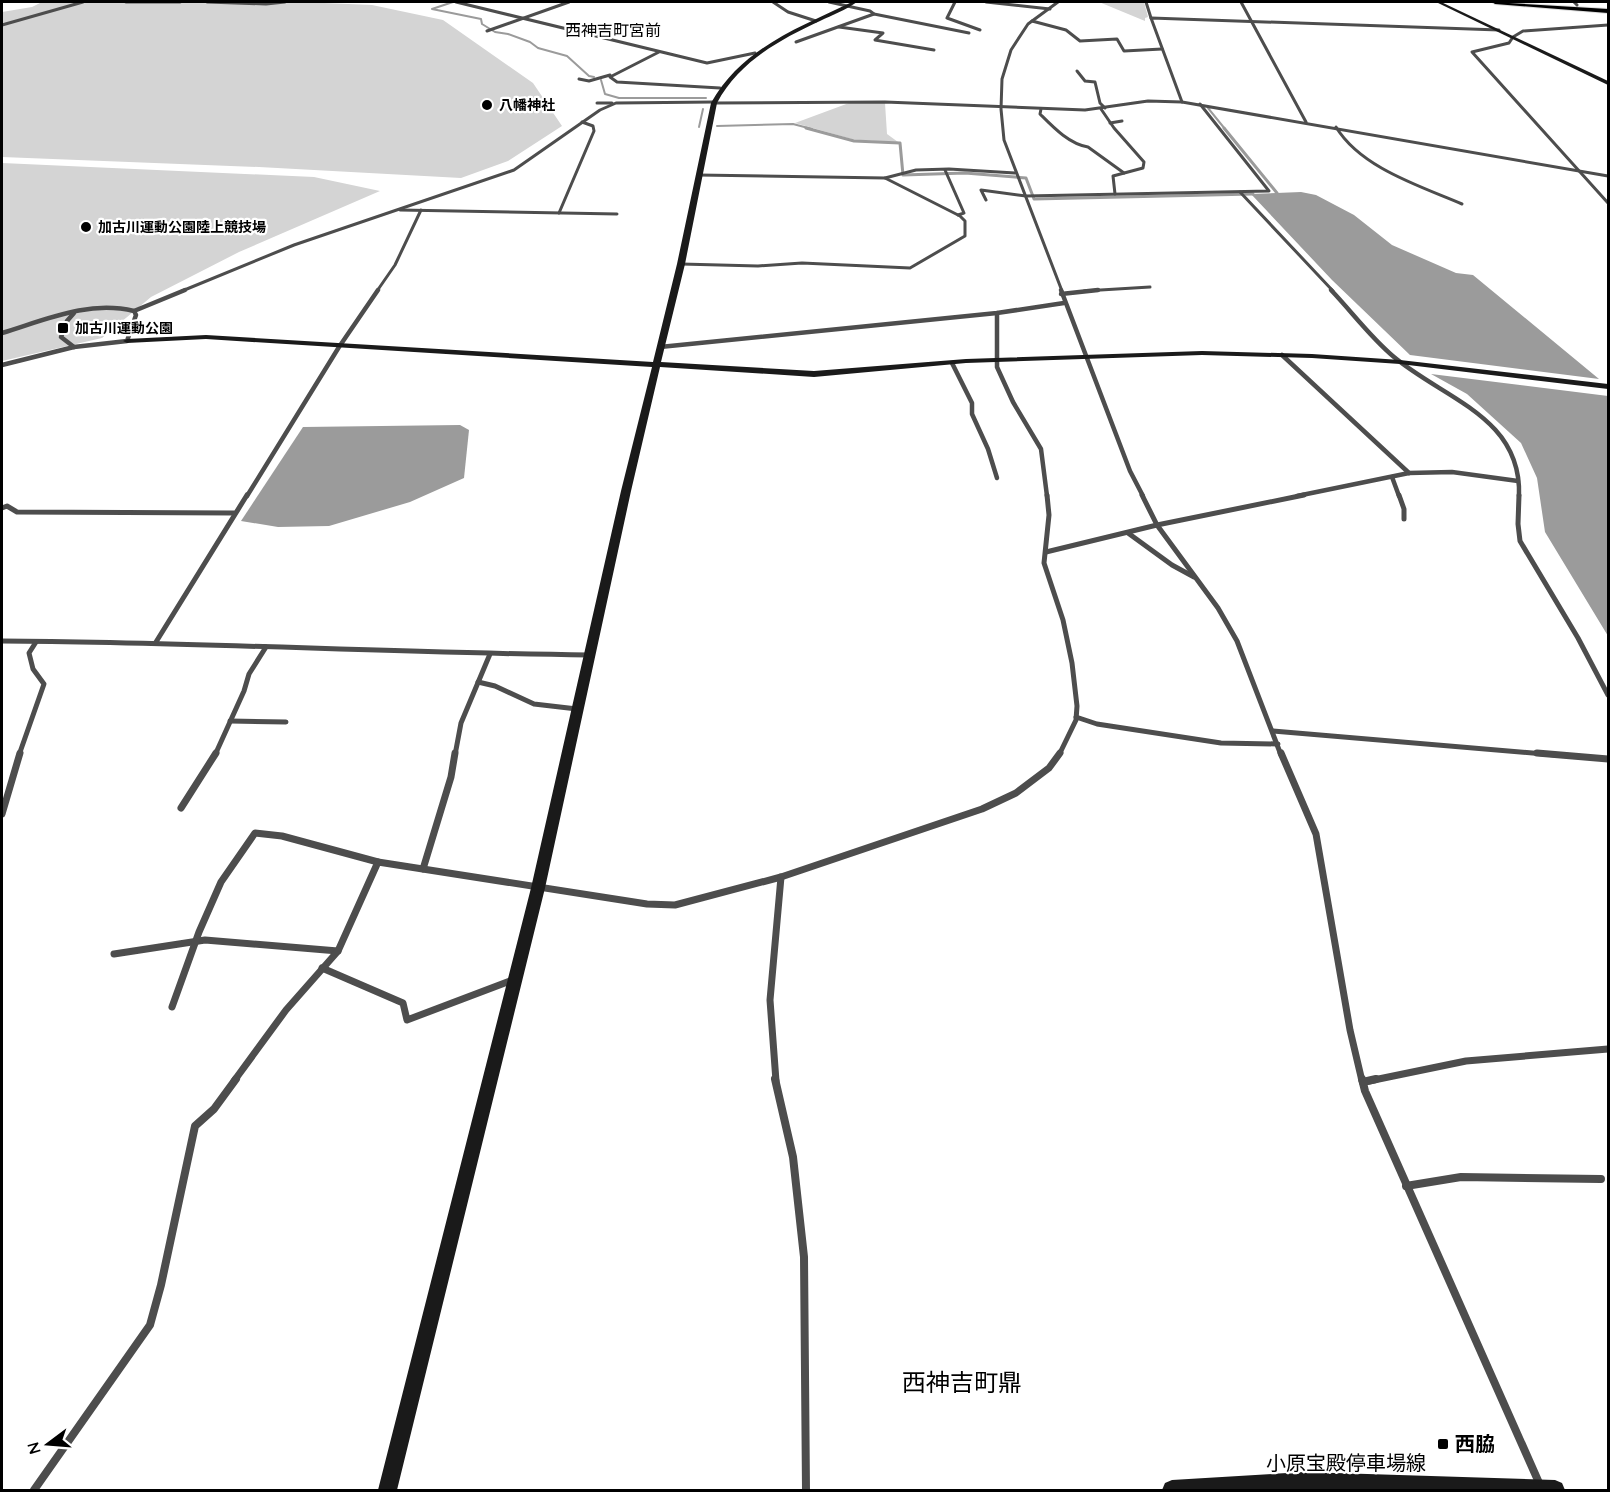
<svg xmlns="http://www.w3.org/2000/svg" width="1610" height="1492" viewBox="0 0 1610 1492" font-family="Quicksand,'Noto Sans JP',sans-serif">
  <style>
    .green { fill: #d4d4d4 }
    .water { fill: #9b9b9b }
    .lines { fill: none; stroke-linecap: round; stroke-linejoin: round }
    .stream-far1 { stroke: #9b9b9b; stroke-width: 2 }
    .stream { stroke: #9b9b9b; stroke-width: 3 }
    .primary-casing { stroke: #dbdbdb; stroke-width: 2 }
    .street-far4 { stroke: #4d4d4d; stroke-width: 3 }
    .street-far3 { stroke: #4d4d4d; stroke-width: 4.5 }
    .street-far2 { stroke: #4d4d4d; stroke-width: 5 }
    .street-far1 { stroke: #4d4d4d; stroke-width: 7 }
    .street { stroke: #4d4d4d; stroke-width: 8 }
    .secondary { fill: #1a1a1a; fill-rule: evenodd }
    .primary { fill: #000; fill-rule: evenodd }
    .poi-dot { fill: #000; stroke: #fff; stroke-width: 2 }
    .labels { text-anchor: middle; stroke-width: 4.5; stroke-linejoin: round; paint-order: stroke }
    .far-poi-label { font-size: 14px; font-weight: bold; fill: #000; stroke: #fff; text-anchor: start }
    .far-quarter-label { font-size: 16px; fill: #000; stroke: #fff }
    .near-poi-label { font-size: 20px; font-weight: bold; fill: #000; stroke: #fff; text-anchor: start }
    .near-street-label { font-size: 20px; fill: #000; stroke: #fff }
    .near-quarter-label { font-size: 24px; fill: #000; stroke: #fff }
  </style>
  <rect width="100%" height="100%" fill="#fff"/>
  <g class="green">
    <polygon points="42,2 300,2 372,5 443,20 533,83 562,126 508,161 461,178 259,167 2,157 2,12 32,7"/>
    <polygon points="1099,2 1144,2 1148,17 1145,18 1145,21"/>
    <polygon points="849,103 885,103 887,134 898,142 855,140 795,123"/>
    <polygon points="2,163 314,177 380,191 239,252 151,297 102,338 2,361"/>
  </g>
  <g class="water">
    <polygon points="1301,192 1316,195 1354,215 1392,245 1456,273 1473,275 1599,379 1410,355 1332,280 1251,194"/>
    <polygon points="1431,374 1608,396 1608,636 1545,532 1537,478 1521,443 1467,394"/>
    <polygon points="460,425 469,430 464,478 410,502 329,526 278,527 241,521 303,427"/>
  </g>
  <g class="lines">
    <g class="stream-far1">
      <polyline points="453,2 432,9 481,19 482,24 495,32 508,34 530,42 538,48 567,56 589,76 594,77"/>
      <polyline points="601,80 605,94 619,98 706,98"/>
      <polyline points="1212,107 1208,108 1225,129"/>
      <polyline points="717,126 793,124 812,129"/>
      <polyline points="699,127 703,109"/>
    </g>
    <g class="stream">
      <polyline points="806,128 854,141 900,143 903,175 965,173 1026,178 1034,199 1253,194"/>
      <polyline points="1224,128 1277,193"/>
    </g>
    <g class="primary-casing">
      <polygon id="primary" points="1492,2 1608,9 1608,13 1495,4"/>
    </g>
    <g class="street-far4">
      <polyline points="126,2 180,2"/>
      <polyline points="207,2 266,4 285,2"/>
      <polyline points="456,2 707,63 755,53"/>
      <polyline points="773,2 788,12 816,21"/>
      <polyline points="829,2 870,11 874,14 969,33"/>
      <polyline points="955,2 947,18 980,30"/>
      <polyline points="986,2 1050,9"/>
      <polyline points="1058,2 1028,24 1011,50 1002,79 1001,109 1004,140 1062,291"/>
      <polyline points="1146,2 1151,18"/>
      <polyline points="1241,2 1306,122"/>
      <polyline points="1574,2 1577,5"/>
      <polyline points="1032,21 1066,30 1080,41 1117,39 1124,51 1162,49"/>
      <polyline points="2,25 83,2"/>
      <polyline points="1608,25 1523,31 1513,37 1509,43 1472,52 1608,203"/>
      <polyline points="839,27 883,33 875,40 934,50"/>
      <polyline points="487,31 569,2"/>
      <polyline points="796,42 874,14"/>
      <polyline points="659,52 610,77 617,82 720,88"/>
      <polyline points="1077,71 1085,81 1095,82 1100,103 1105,108"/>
      <polyline points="579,79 589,81 610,75"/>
      <polyline points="1182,102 1151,18 1499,30"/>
      <polyline points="597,103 612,103"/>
      <polyline points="714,103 885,102 1085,110 1148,101 1182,102 1608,176"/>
      <path d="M1041,109L1040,114C1053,127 1069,144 1088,147L1124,173"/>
      <polyline points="1101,109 1114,128 1144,162 1143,168 1113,176 1115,194"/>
      <polyline points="1110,123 1122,121"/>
      <path d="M1336,127C1361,168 1420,186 1462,204"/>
      <polyline points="945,170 964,213 958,215"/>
      <polyline points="698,175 885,178 916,170 949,169 1015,173"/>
      <polyline points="1240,192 1333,291"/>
      <polyline points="986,200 981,190 1026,196 1269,191 1200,104"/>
      <polyline points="400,210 617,214"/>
      <polyline points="559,213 594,131 593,126 582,122"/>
      <polyline points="681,264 758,266 802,263 910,268 965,236 965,221 960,216 885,178"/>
      <polyline points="182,291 294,245 514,170 600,110 616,103 714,102"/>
      <polyline points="377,291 395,265 421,210"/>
      <polyline points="1084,291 1150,287"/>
    </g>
    <g class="street-far3">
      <polyline points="1061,290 1130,471 1143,496"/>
      <path d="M1331,290C1352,312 1371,338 1394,357C1444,399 1522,417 1519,496"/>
      <polyline points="1061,294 1098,290"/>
      <polyline points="134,311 185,290"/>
      <polyline points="74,313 67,321 61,337 74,347"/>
      <polyline points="997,313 997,367 1013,402 1041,449 1047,496"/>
      <path d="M2,333C45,320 88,300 134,311L136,315L127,341L74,347L2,365"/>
      <polyline points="660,347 997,313 1064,303"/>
      <polyline points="1282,355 1409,473"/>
      <polyline points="952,363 972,403 972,414 988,449 997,478"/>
      <polyline points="1392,477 1399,496"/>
      <polyline points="247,496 339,347 378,290"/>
      <polyline points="1297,496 1409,473 1452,472 1518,481"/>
    </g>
    <g class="street-far2">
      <polyline points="1047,495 1049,515 1044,563 1063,620 1072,663 1077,706 1076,720 1059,755"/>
      <polyline points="1142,495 1157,525 1218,608 1237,641 1281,755"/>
      <polyline points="1399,495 1404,509 1404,519"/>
      <polyline points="1519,495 1518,524 1520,541 1578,638 1608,695"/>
      <polyline points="2,508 7,506 17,512 234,513"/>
      <polyline points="1128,533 1172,565 1194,577"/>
      <polyline points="1046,552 1157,525 1304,495"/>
      <path d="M2,641C198,642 393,653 589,655"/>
      <polyline points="156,642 247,495"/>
      <polyline points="478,682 495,686 534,704 577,709"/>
      <polyline points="1076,717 1097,724 1221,743 1278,744"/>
      <polyline points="230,721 286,722"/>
      <polyline points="1273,731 1555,755"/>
      <polyline points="19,755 44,684 33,669 29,653 36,642"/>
      <polyline points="215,755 244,691 249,674 266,647"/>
      <polyline points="455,755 461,723 490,654"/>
    </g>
    <g class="street-far1">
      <polyline points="1281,753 1316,834 1350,1030 1362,1081"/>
      <polyline points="1537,753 1608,759"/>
      <polyline points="181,808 216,753"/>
      <polyline points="2,814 20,753"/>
      <polyline points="423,869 451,777 455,753"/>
      <polyline points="114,954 205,940 338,951"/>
      <polyline points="322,968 403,1003 407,1020 515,979"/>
      <polyline points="172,1007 199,932 221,882 255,833 282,836 378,862"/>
      <polyline points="234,1081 286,1010 338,951 378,862 647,904 675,905 781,877 982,809 1016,793 1049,768 1060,753"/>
      <polyline points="776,1081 770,1000 781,877"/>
      <polyline points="1369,1081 1466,1061 1608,1049"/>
    </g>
    <g class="street">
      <polyline points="775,1079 793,1157 804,1257 806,1490"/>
      <polyline points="1362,1079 1365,1091 1540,1485"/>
      <polyline points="1363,1082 1376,1079"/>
      <polyline points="1406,1186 1461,1177 1601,1179"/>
      <polyline points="34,1490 150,1325 161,1285 195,1126 214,1109 236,1079"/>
    </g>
    <g class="secondary">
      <path d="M852,2H857C846,10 832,15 820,21C779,40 739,62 717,103L685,264L661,362L814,371L966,359L1202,351L1312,354L1400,360L1608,384V389L1400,364L1312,358L1202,355L966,363L814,377L660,367L631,491L545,888L397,1490H378L531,888L621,491L652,367L206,339L127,343L123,341L127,339L206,335L653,362L677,264L711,103C742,48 798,28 852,2Z"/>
      <polygon points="1436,2 1441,2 1608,81 1608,85"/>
      <polygon points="1304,1472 1555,1480 1562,1483 1565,1490 1162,1490 1165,1483 1172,1480"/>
    </g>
    <use href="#primary" class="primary"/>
  </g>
  <g class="poi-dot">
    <circle cx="487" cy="105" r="6"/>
    <circle cx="86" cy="227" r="6"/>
    <rect x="57" y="322" width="12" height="12" rx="3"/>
    <rect x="1437" y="1438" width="12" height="12" rx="3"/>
  </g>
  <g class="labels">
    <g class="far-poi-label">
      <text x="499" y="110">八幡神社</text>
      <text x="98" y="232">加古川運動公園陸上競技場</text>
      <text x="75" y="333">加古川運動公園</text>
    </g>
    <g class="far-quarter-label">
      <text x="613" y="36">西神吉町宮前</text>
    </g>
    <g class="near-poi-label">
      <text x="1455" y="1451">西脇</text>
    </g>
    <g class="near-street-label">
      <text x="1346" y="1470">小原宝殿停車場線</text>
    </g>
    <g class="near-quarter-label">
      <text x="962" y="1391">西神吉町鼎</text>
    </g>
  </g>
  <rect width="1610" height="1492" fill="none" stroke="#000000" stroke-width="6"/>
  <g transform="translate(48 1444) rotate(254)" stroke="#ffffff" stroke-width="4.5" paint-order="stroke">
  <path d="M0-4.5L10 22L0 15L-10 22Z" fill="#000000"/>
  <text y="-9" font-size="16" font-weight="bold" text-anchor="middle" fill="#000000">N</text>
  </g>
</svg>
